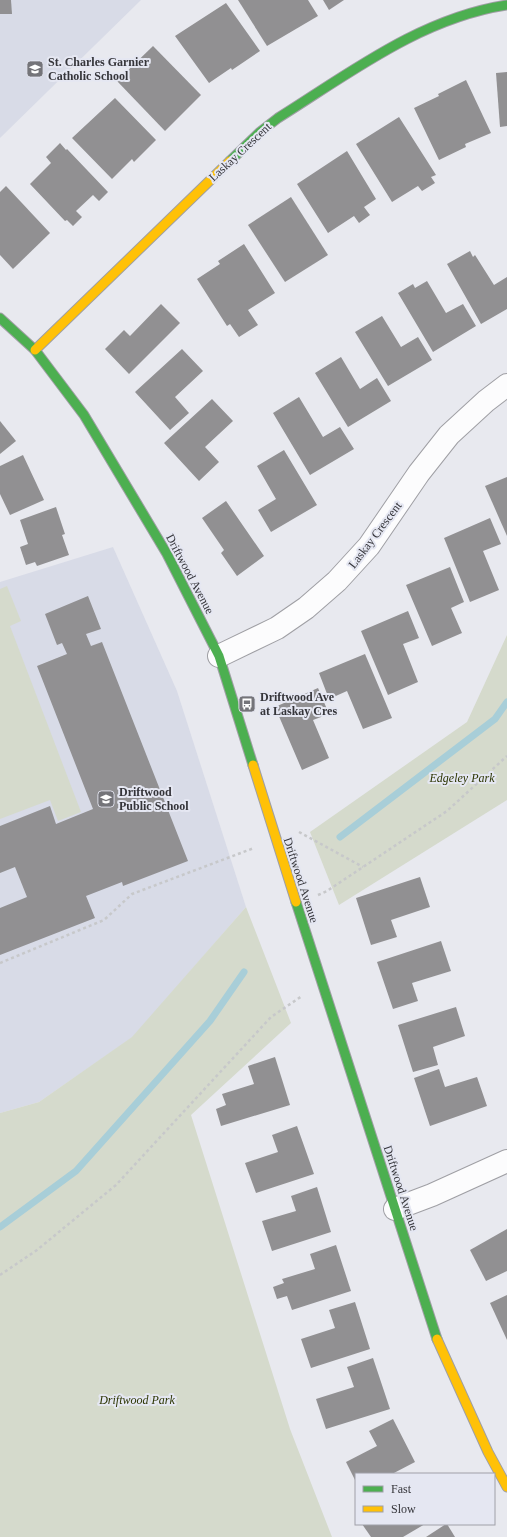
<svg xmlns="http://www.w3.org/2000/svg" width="507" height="1537" viewBox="0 0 507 1537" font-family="'Times New Roman',serif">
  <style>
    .built { fill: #d8dbe7 }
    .green { fill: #d5dacc }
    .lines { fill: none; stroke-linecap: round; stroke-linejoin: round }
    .stream { stroke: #a8ced8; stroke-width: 7 }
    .building { fill: #919092 }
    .street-casing { stroke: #9f9fa4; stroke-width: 24 }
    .fast-casing { stroke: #9f9fa4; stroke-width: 11 }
    .slow-casing { stroke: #9f9fa4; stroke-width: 11 }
    .path { stroke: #c7c8ca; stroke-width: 2.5; stroke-dasharray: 3 3; stroke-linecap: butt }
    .street { stroke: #fcfcfd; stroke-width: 22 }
    .fast { stroke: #4caf50; stroke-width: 9 }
    .slow { stroke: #ffc107; stroke-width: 9 }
    .labels { text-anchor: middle; stroke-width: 4; stroke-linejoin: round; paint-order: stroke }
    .poi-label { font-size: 12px; font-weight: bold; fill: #35353a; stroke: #e5e7f2; text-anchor: start }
    .street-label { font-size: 12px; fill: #35353a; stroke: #e5e7f2 }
    .park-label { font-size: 12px; font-style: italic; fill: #2c3502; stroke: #e5e7f2 }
  </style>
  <rect width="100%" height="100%" fill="#e8e9ef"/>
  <g class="built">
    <polygon points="0,0 141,0 0,138"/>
    <polygon points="113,547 177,691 246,907 133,1037 39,1102 0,1113 0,582"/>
  </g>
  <g class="green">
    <polygon points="7,586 21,621 10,626 81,812 58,821 50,800 0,819 0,589"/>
    <polygon points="507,635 507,800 339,905 310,832 467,722"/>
    <polygon points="246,907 291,1023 191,1115 290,1429 332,1537 0,1537 0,1113 39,1102 132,1037"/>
  </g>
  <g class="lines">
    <g class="stream">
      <polyline points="340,837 495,719 507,702"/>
      <polyline points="0,1227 76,1171 210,1021 244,972"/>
    </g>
  </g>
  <g class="building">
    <polygon points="0,0 11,0 12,14 0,14"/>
    <polygon points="238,0 308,0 318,16 267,46"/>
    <polygon points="323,0 344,0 329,10"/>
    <polygon points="226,3 260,51 232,70 231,68 209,83 175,36"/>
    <polygon points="153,46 201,95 165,131 117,81"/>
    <polygon points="507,72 507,126 500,127 496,73"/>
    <polygon points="466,80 491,133 465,144 466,147 439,160 414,108 439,96 438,94"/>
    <polygon points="115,98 156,140 134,162 132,159 112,179 72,138"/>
    <polygon points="399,117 436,175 431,177 435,183 422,191 418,186 392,202 356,144"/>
    <polygon points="60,143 66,150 67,149 108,192 99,201 93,195 76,211 82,217 73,226 67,220 65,221 30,184 51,163 46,157"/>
    <polygon points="347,151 376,199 364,207 370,215 359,223 354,216 328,233 297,184"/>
    <polygon points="6,186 50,233 13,269 0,255 0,192"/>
    <polygon points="291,197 328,255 285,282 248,225"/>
    <polygon points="244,244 275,293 248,310 258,325 239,337 230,324 227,326 197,279 220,264 218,261"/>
    <polygon points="470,251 473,257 475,255 494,285 507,277 507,309 481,324 447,264"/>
    <polygon points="427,281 446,313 463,304 476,326 433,352 398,293 413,284 415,288"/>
    <polygon points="161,304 180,323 129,374 105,349 124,330 130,336"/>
    <polygon points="382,316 401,347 418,337 432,360 388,386 355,332"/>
    <polygon points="182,349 203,371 175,397 189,413 170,430 135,392"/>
    <polygon points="341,357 360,389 377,378 391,401 348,427 315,373"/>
    <polygon points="299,397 323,437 340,427 354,449 310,475 273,413"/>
    <polygon points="212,399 233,421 205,447 219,462 199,481 164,443"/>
    <polygon points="0,421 16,441 0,454"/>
    <polygon points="284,450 317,505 271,532 258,510 276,499 257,466"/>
    <polygon points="23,455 44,500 10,515 0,494 0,466"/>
    <polygon points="507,477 507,536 485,486"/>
    <polygon points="226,501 264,556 237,576 221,553 224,550 202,518"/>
    <polygon points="56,507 65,534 62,535 69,555 37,566 35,562 26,565 20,547 28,544 20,520"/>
    <polygon points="490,518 501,544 483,551 499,590 470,602 444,538"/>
    <polygon points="450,567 464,602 451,608 462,633 432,646 406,585"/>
    <polygon points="88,596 101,629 86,634 91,646 102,642 188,861 123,886 122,882 86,896 95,918 0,955 0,908 27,897 15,867 0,873 0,826 50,806 56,824 93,809 37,666 67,654 62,643 57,645 45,614"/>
    <polygon points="408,611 419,638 403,644 418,682 388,695 361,631"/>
    <polygon points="365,654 392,718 363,729 347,691 329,699 319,673"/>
    <polygon points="318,688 329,714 313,720 329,758 302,770 275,707"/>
    <polygon points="420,877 430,907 391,920 397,937 371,945 356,898"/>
    <polygon points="441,941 451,971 412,983 418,1001 393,1009 377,962"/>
    <polygon points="456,1007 465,1036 433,1047 438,1065 413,1072 398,1025"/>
    <polygon points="275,1057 290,1105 221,1126 216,1109 226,1105 222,1094 254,1084 248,1066"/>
    <polygon points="439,1069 445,1087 477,1077 487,1106 430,1126 414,1078"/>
    <polygon points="297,1126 314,1174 256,1193 245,1163 278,1152 272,1135"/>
    <polygon points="317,1187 331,1232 272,1251 262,1221 296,1211 291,1196"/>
    <polygon points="507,1229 507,1271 486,1281 470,1250"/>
    <polygon points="336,1245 351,1291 292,1310 287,1296 277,1299 273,1287 284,1283 282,1279 315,1269 310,1254"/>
    <polygon points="507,1295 507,1340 490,1303"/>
    <polygon points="355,1302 370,1349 311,1368 301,1339 335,1328 329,1310"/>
    <polygon points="373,1358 390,1409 326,1429 316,1399 354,1387 347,1367"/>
    <polygon points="393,1419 415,1462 392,1474 356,1474 356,1482 346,1462 377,1446 369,1431"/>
    <polygon points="362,1524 425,1524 403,1537 371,1537"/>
    <polygon points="447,1524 455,1537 426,1537 446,1524"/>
  </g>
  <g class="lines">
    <g class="street-casing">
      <g id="street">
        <polyline points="219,656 277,628 306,608 337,581 369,546 419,473 449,435 486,401 507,385"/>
        <polyline points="395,1209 432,1195 507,1161"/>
      </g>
    </g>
    <g class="fast-casing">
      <g id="fast">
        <path d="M230,161L260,132L278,118C350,73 421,18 507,5"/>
        <polyline points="0,318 35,350 84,415 167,554 219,656 253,765"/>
        <polyline points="296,902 437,1339"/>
      </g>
    </g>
    <g class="slow-casing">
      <g id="slow">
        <polyline points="35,350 230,161"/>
        <polyline points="253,765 296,902"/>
        <polyline points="437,1339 488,1452 507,1487"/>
      </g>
    </g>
    <g class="path">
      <polyline points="299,832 363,867"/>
      <polyline points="318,895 327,891 447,811 507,756"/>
      <polyline points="0,963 104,920 132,894 254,848"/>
      <polyline points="0,1275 37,1250 116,1185 271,1017 302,996"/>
    </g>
    <use href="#street" class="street"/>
    <use href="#fast" class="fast"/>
    <use href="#slow" class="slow"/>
  </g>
  <defs>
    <g id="school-square" transform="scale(0.9)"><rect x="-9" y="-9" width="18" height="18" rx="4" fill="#747479" stroke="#e5e7f2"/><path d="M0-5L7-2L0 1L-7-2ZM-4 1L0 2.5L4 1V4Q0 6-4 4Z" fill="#fff"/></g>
    <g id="bus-square" transform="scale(0.9)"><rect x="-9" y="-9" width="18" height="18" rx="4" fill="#747479" stroke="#e5e7f2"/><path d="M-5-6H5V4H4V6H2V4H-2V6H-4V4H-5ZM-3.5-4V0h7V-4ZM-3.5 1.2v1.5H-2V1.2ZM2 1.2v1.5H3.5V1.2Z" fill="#fff"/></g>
  </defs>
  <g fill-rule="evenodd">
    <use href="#school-square" x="35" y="69"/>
    <use href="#bus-square" x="247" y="704"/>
    <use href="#school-square" x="106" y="799"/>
  </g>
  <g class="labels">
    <g class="poi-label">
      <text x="48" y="66">St. Charles Garnier<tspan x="48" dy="14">Catholic School</tspan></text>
      <text x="260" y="701">Driftwood Ave<tspan x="260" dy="14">at Laskay Cres</tspan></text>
      <text x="119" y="796">Driftwood<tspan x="119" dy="14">Public School</tspan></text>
    </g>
    <g class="street-label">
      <text transform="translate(240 152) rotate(-43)" y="4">Laskay Crescent</text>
      <text transform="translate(375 535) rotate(-53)" y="4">Laskay Crescent</text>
      <text transform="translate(190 574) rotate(62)" y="4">Driftwood Avenue</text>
      <text transform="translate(301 880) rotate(72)" y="4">Driftwood Avenue</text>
      <text transform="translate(401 1188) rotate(72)" y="4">Driftwood Avenue</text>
    </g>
    <g class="park-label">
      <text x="462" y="782">Edgeley Park</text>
      <text x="137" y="1404">Driftwood Park</text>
    </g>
  </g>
  <rect x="355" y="1473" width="140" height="52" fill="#e5e7f2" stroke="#9fa0a8"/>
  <rect x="363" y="1486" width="20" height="6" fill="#4caf50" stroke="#9fa0a8"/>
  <text x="391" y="1493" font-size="12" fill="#35353a">Fast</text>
  <rect x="363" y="1506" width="20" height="6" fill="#ffc107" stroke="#9fa0a8"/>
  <text x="391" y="1513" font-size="12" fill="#35353a">Slow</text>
</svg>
